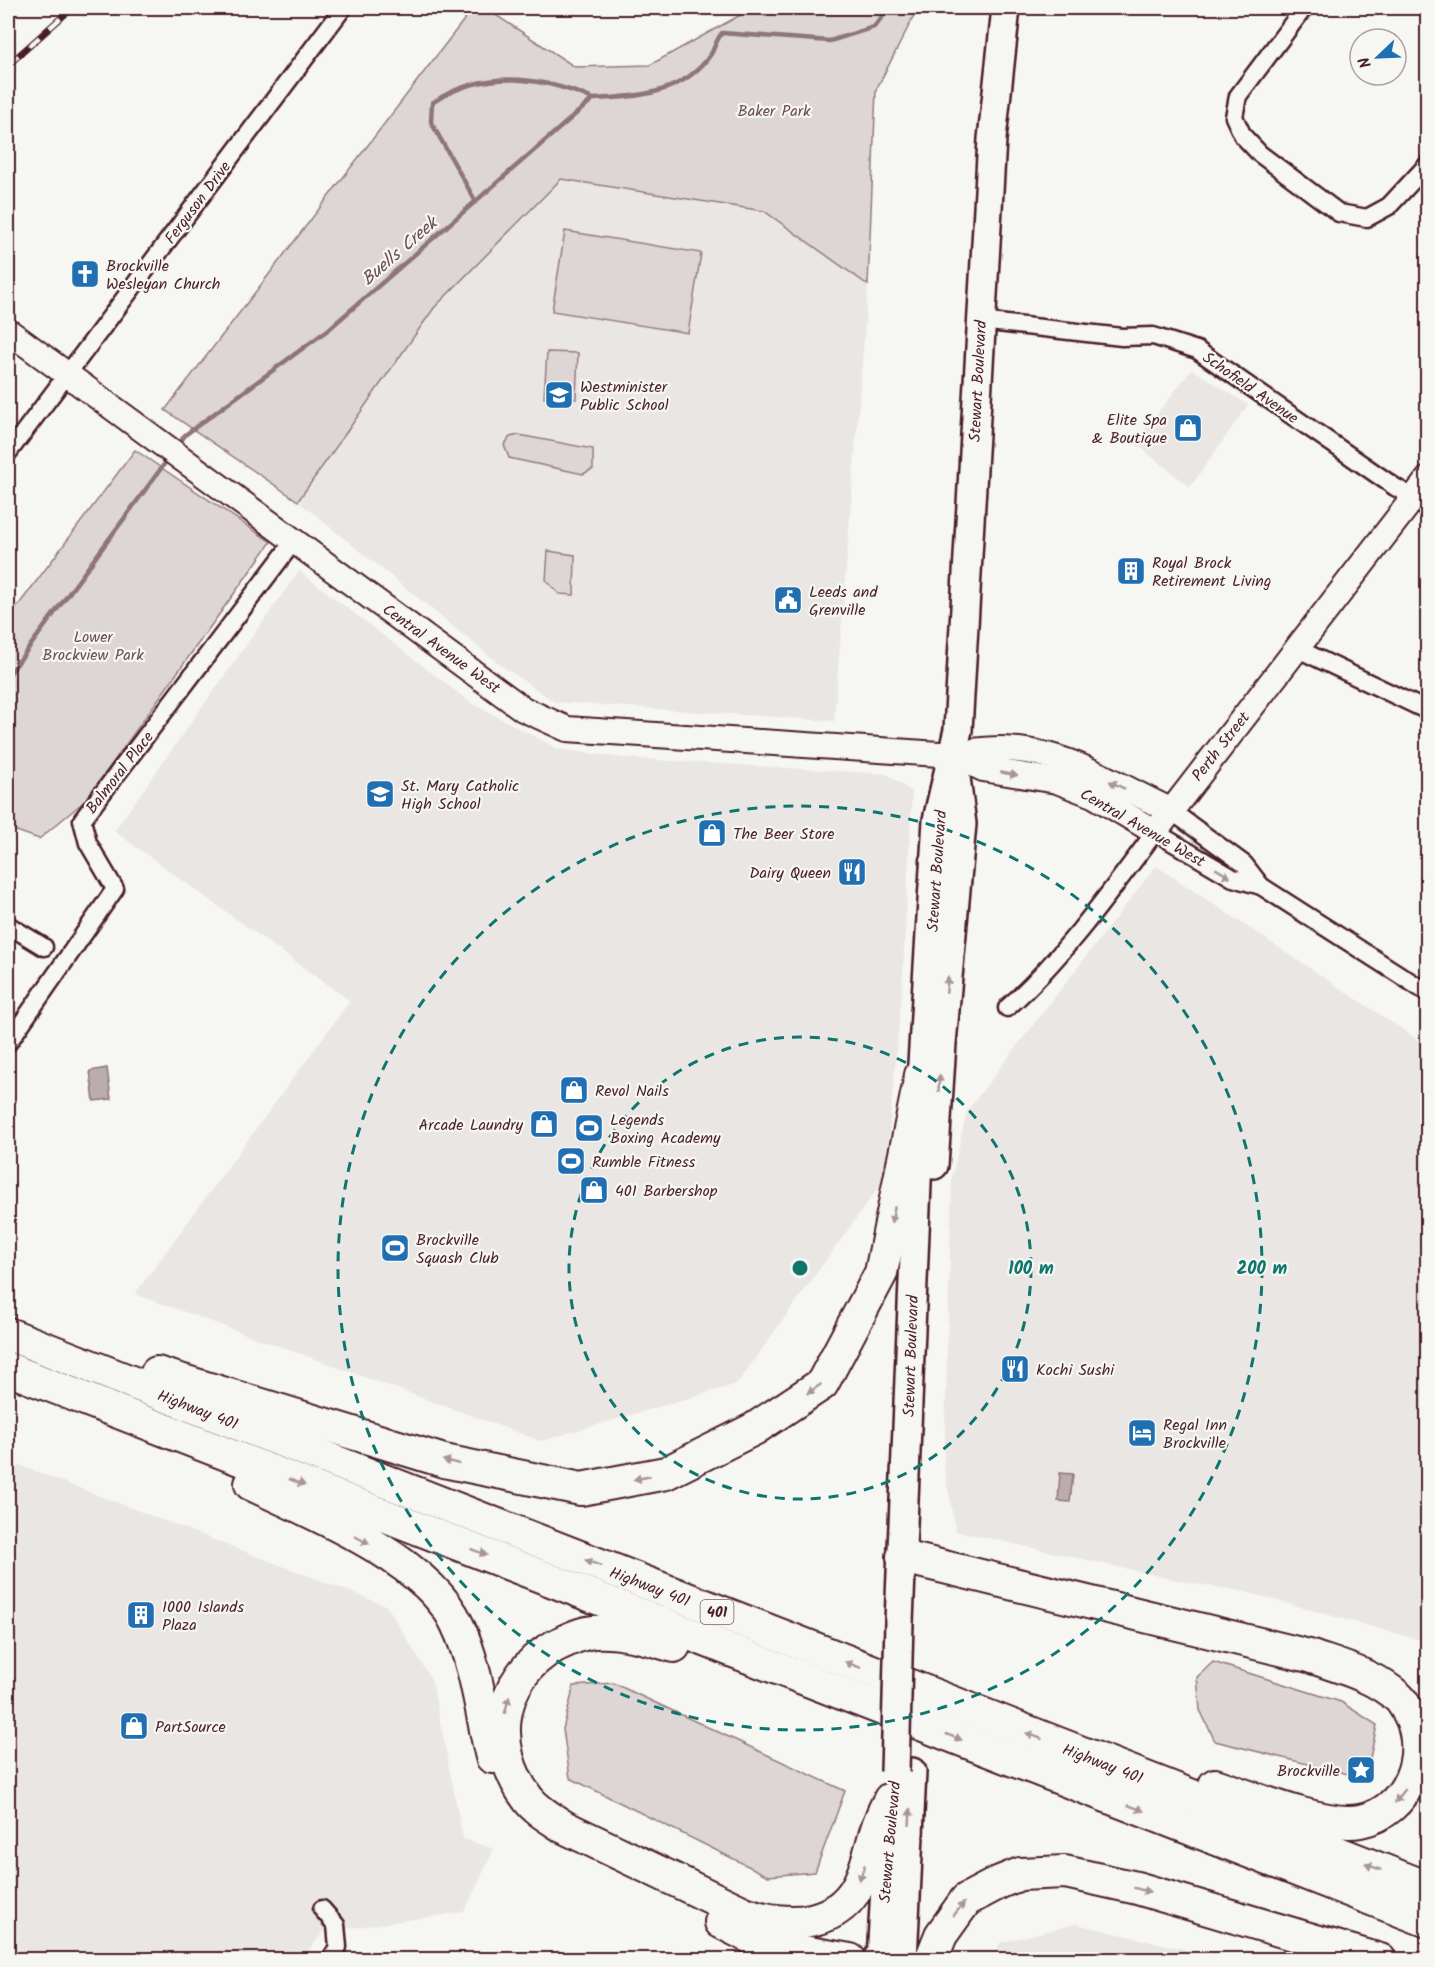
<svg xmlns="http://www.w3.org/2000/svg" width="1435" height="1967" viewBox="0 0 1435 1967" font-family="Kalam,sans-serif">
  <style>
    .built { fill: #e9e6e3 }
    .green { fill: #ddd6d5; stroke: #947a80; stroke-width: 1.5 }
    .water { fill: #bbadae; stroke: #8e747a; stroke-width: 1.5 }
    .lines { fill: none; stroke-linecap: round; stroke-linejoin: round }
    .stream { stroke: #8e747a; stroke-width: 4.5 }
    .street-casing { stroke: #4a1f2b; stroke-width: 21 }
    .secondary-casing { stroke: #4a1f2b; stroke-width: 28 }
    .primary-casing { stroke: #4a1f2b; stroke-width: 32 }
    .highway-casing { stroke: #4a1f2b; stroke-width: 36 }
    .street { stroke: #f6f6f2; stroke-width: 16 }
    .secondary { stroke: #f6f6f2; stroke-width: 24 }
    .primary { stroke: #f6f6f2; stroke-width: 27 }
    .highway { stroke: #f6f6f2; stroke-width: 32 }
    .rail-casing { stroke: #4a1f2b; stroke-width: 7 }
    .rail { stroke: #f6f6f2; stroke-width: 4.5; stroke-dasharray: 14; stroke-linecap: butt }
    .primary-bridge-casing { stroke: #4a1f2b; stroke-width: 32; stroke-linecap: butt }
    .primary-bridge { stroke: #f6f6f2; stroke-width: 27 }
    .oneway { fill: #a99598 }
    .ring { fill: none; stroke: #0f766e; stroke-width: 3; stroke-dasharray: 10 8 }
    .labels { text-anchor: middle; stroke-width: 4.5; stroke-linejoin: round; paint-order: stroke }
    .shield { fill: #f6f6f2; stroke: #7e6067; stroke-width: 1.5 }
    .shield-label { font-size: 15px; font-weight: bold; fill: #4a1f2b }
    .park-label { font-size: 16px; fill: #6f4d56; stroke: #f6f6f2 }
    .street-label { font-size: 16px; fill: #4a1f2b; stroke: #f6f6f2 }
    .poi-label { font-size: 16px; fill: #4a1f2b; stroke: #f6f6f2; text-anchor: start }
    .water-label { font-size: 18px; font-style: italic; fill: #6c4a52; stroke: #f6f6f2 }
    .centre { fill: #0f766e; stroke: #f6f6f2; stroke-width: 3 }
    .ring-label { font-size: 18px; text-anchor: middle; font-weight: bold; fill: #0f766e; stroke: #f6f6f2; stroke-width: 4.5; stroke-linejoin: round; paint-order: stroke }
  </style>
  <rect width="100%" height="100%" fill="#f6f6f2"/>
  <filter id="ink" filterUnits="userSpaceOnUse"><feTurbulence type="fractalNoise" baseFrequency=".0167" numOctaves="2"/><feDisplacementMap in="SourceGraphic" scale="12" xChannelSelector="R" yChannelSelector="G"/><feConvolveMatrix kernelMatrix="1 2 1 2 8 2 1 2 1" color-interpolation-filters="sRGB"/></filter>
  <g filter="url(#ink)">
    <g class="built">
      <polygon points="561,179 764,211 868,285 834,721 555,702 502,666 298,501 434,308"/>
      <polygon points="1192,369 1248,405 1190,487 1135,443"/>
      <polygon points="299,571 471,703 558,749 624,758 887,774 912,792 902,989 885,1178 737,1384 541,1441 135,1294 350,1001 114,831"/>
      <polygon points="1156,866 1427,1046 1427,1642 1246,1592 1186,1582 956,1531 944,1468 952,1177 967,1111"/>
      <polygon points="8,1461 387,1606 432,1681 463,1839 494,1849 464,1912 323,1932 302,1959 8,1959"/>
      <polygon points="1076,1924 1227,1959 995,1959 1000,1943"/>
    </g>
    <g class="green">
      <polygon points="473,8 485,8 575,67 650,65 753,8 918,8 876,90 868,285 764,211 561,179 434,308 298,501 165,410"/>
      <polygon points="565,231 701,253 688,333 552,311"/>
      <polygon points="547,352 578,353 576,399 544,398"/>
      <polygon points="519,435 593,449 593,469 583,474 509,458 504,445 510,437"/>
      <polygon points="135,450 271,542 86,800 39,839 8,828 8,619"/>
      <polygon points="548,551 575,555 574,595 559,594 546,580"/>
      <polygon points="1213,1662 1341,1702 1377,1725 1370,1758 1348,1774 1215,1741 1200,1710 1197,1677"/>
      <polygon points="613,1683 845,1791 815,1872 768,1876 570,1778 563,1729 574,1686"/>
    </g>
    <g class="water">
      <polygon points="107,1068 111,1099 94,1101 90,1071"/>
      <polygon points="1060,1473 1073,1474 1070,1502 1058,1501"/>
    </g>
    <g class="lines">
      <g class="stream">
        <path d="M476,202L431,122L432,103C483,69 540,76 593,99"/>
        <path d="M177,447L185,435L329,329L593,99C638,97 684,94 711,54C715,47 716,40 722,33L830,41L874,27L889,8"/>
        <polyline points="8,676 168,459"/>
      </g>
      <g class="street-casing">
        <g id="street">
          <polyline points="1304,8 1238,96 1234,117 1243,136 1260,154 1339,213 1367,218 1389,206 1428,164"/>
          <polyline points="980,321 1122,337 1153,336 1197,350 1395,487 1428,506"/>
          <polyline points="8,453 343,8"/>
          <polyline points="1298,649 1428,711"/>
          <polyline points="1170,810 1244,864 1261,886"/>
          <polyline points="8,925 44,947"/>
          <path d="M1007,1008C1062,959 1111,891 1155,832L1233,878L1261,886L1428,993"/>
          <polyline points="8,1043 115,889 88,843 82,820 294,541"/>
          <polyline points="322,1909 336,1925 338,1947 330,1960"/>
        </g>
      </g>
      <g class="secondary-casing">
        <g id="secondary">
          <path d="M8,331L523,709L567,729L954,755C1040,733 1096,775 1170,810"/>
          <polyline points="954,755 983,769 1057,781 1093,795 1155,832 1428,479"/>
        </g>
      </g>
      <g class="primary-casing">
        <g id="primary">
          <polyline points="920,1096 937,820 958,730 992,139 1006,8"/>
          <polyline points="934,1165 942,1043 962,824 955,770"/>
          <polyline points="899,1622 919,1135"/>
          <polyline points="881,1960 889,1815"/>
          <polyline points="903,1960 912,1772"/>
        </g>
      </g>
      <g class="highway-casing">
        <g id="highway">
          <polyline points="8,1334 1428,1888"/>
          <polyline points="8,1369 1428,1921"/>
          <polyline points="157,1373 444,1461 581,1489 666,1473 754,1429 822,1384 881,1273 921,1075"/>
          <path d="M251,1484C313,1513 428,1560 457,1624C477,1666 481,1713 492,1757"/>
          <path d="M903,1557L1309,1656C1340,1667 1374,1675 1399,1698C1403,1702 1406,1708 1409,1713C1431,1754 1408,1812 1360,1821C1326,1828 1251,1797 1215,1785"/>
          <path d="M674,1646C650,1639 620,1630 594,1632C580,1633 567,1640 555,1646C497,1678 489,1748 528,1799C537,1811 552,1819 564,1827L744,1913C788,1929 842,1927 862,1877C873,1849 874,1828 890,1799"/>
          <polyline points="721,1922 760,1942 786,1949 850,1960"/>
          <polyline points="879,1960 884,1960"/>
          <polyline points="931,1960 941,1935 966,1900 1000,1882 1020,1874 1065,1872 1137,1888 1380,1960"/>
        </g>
      </g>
      <use href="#street" class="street"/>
      <use href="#secondary" class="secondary"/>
      <use href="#primary" class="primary"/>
      <use href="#highway" class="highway"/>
      <g class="rail-casing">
        <polyline id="rail" points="8,65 72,8"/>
      </g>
      <use href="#rail" class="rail"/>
      <g class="primary-bridge-casing">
        <polyline id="primary-bridge" points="895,1772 899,1622"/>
      </g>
      <use href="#primary-bridge" class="primary-bridge"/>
    </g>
    <defs><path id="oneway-solid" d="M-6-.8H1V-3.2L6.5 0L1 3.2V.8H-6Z" transform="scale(1.5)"/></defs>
    <g class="oneway">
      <use href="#oneway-solid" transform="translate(1009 774) rotate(11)"/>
      <use href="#oneway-solid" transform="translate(1117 785) rotate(-154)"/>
      <use href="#oneway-solid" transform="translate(1223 873) rotate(31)"/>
      <use href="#oneway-solid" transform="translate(947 985) rotate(-85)"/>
      <use href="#oneway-solid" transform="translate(939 1083) rotate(-86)"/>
      <use href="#oneway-solid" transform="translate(893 1215) rotate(101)"/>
      <use href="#oneway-solid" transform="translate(814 1389) rotate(146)"/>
      <use href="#oneway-solid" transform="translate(451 1462) rotate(-167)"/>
      <use href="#oneway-solid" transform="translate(642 1478) rotate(169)"/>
      <use href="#oneway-solid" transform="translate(297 1482) rotate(21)"/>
      <use href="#oneway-solid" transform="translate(362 1540) rotate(28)"/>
      <use href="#oneway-solid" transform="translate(479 1552) rotate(21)"/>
      <use href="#oneway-solid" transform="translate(593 1563) rotate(-159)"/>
      <use href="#oneway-solid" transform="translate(853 1665) rotate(-159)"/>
      <use href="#oneway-solid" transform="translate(507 1705) rotate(-75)"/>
      <use href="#oneway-solid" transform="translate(1034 1736) rotate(-159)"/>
      <use href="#oneway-solid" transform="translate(954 1737) rotate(21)"/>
      <use href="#oneway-solid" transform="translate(1400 1796) rotate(128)"/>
      <use href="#oneway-solid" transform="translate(1136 1808) rotate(21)"/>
      <use href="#oneway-solid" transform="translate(910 1817) rotate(-87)"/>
      <use href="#oneway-solid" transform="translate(1373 1867) rotate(-159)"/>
      <use href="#oneway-solid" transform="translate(862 1873) rotate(109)"/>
      <use href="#oneway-solid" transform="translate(1142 1890) rotate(15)"/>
      <use href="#oneway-solid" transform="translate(959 1909) rotate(-51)"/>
    </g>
  </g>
  <g class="ring">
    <circle cx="800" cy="1268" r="231"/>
    <circle cx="800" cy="1268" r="462"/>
  </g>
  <defs>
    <g id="church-square" transform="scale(1.5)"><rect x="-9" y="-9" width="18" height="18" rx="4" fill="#1f6fb2" stroke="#f6f6f2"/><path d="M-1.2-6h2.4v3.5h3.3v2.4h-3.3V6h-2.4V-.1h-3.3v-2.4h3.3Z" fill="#fff"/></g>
    <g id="school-square" transform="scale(1.5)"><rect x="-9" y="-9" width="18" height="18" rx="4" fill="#1f6fb2" stroke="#f6f6f2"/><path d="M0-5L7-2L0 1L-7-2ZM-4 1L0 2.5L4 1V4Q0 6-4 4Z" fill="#fff"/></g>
    <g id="shop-square" transform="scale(1.5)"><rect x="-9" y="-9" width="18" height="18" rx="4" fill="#1f6fb2" stroke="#f6f6f2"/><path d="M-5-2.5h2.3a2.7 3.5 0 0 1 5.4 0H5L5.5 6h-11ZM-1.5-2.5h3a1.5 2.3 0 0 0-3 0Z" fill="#fff"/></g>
    <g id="building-square" transform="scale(1.5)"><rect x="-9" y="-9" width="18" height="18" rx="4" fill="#1f6fb2" stroke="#f6f6f2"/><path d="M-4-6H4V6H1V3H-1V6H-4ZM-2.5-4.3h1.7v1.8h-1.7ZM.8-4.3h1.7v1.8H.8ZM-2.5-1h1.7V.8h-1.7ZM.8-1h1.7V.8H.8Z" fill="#fff"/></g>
    <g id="civic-square" transform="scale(1.5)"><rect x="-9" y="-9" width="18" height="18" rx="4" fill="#1f6fb2" stroke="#f6f6f2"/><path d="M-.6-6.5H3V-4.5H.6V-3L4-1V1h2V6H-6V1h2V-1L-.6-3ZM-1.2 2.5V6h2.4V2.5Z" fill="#fff"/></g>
    <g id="restaurant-square" transform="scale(1.5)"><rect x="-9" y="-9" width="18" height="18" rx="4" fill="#1f6fb2" stroke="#f6f6f2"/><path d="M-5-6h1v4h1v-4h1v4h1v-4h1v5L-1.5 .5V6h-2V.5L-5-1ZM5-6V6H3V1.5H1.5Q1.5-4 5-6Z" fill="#fff"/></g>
    <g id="stadium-square" transform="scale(1.5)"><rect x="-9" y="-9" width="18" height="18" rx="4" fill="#1f6fb2" stroke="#f6f6f2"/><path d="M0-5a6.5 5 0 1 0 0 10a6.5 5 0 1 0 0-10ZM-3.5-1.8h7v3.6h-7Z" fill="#fff"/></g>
    <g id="hotel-square" transform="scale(1.5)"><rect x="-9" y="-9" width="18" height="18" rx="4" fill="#1f6fb2" stroke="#f6f6f2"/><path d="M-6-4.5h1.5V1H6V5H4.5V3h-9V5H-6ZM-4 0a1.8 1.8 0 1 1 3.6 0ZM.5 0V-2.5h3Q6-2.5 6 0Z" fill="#fff"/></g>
    <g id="sight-square" transform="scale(1.5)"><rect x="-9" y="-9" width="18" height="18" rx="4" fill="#1f6fb2" stroke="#f6f6f2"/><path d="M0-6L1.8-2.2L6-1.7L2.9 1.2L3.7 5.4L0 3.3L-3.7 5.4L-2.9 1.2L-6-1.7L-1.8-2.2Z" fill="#fff"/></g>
  </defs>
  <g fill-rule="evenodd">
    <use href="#church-square" x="85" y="274"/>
    <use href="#school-square" x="559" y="395"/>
    <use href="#shop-square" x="1188" y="428"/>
    <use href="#building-square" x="1131" y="571"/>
    <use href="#civic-square" x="788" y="600"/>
    <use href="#school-square" x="380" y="794"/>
    <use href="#shop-square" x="712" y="833"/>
    <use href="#restaurant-square" x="852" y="872"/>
    <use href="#shop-square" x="574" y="1090"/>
    <use href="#shop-square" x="544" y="1124"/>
    <use href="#stadium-square" x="589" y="1128"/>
    <use href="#stadium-square" x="571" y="1161"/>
    <use href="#shop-square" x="594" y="1190"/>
    <use href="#stadium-square" x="395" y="1248"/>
    <use href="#restaurant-square" x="1015" y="1369"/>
    <use href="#hotel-square" x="1142" y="1433"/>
    <use href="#building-square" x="141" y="1615"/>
    <use href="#shop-square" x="134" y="1726"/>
    <use href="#sight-square" x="1361" y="1770"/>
  </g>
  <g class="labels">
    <rect class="shield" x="700.5" y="1600" width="33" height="24" rx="4.5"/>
    <g class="shield-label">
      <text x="717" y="1617">401</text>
    </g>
    <g class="park-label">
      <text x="774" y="116">Baker Park</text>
      <text x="93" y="642">Lower<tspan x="93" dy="18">Brockview Park</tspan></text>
    </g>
    <g class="street-label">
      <text transform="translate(197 202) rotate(-53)" y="6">Ferguson Drive</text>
      <text transform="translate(977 381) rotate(-87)" y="6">Stewart Boulevard</text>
      <text transform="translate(1251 387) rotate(35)" y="6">Schofield Avenue</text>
      <text transform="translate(442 648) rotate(36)" y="6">Central Avenue West</text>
      <text transform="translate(1220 746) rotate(-52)" y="6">Perth Street</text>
      <text transform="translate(119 772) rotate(-52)" y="6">Balmoral Place</text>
      <text transform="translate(1143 827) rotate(30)" y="6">Central Avenue West</text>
      <text transform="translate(936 871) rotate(-86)" y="6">Stewart Boulevard</text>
      <text transform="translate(910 1356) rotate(-88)" y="6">Stewart Boulevard</text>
      <text transform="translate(198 1409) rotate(21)" y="6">Highway 401</text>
      <text transform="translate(650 1586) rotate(21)" y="6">Highway 401</text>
      <text transform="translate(1103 1763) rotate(21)" y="6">Highway 401</text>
      <text transform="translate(889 1842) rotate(-85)" y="6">Stewart Boulevard</text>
    </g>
    <g class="poi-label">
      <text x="106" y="271">Brockville<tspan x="106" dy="18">Wesleyan Church</tspan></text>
      <text x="580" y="392">Westminister<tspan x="580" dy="18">Public School</tspan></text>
      <text x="1167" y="425" text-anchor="end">Elite Spa<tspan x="1167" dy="18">&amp; Boutique</tspan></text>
      <text x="1152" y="568">Royal Brock<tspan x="1152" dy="18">Retirement Living</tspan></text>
      <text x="809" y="597">Leeds and<tspan x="809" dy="18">Grenville</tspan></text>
      <text x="401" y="791">St. Mary Catholic<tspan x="401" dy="18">High School</tspan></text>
      <text x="733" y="839">The Beer Store</text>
      <text x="831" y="878" text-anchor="end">Dairy Queen</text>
      <text x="595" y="1096">Revol Nails</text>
      <text x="610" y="1125">Legends<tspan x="610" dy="18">Boxing Academy</tspan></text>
      <text x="523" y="1130" text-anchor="end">Arcade Laundry</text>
      <text x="592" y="1167">Rumble Fitness</text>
      <text x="615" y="1196">401 Barbershop</text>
      <text x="416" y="1245">Brockville<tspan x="416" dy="18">Squash Club</tspan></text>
      <text x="1036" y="1375">Kochi Sushi</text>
      <text x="1163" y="1430">Regal Inn<tspan x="1163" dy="18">Brockville</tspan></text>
      <text x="162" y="1612">1000 Islands<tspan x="162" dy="18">Plaza</tspan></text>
      <text x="155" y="1732">PartSource</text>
      <text x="1340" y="1776" text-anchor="end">Brockville</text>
    </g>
    <g class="water-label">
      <text transform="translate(399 251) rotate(-41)" y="6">Buells Creek</text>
    </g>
  </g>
  <circle cx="800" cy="1268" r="9" class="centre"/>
  <g class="ring-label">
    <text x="1031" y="1274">100 m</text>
    <text x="1262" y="1274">200 m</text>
  </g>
  <rect width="1435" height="1967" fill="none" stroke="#f6f6f2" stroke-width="30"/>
  <rect x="15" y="15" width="1405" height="1937" fill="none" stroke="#4a1f2b" stroke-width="2" filter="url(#ink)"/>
  <g transform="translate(1378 57) rotate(247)"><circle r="28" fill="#f6f6f2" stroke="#b1a0a2" stroke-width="1.5"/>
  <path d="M0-4.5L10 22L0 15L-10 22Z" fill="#1f6fb2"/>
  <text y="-9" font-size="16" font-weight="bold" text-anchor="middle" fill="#4a1f2b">N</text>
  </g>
</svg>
